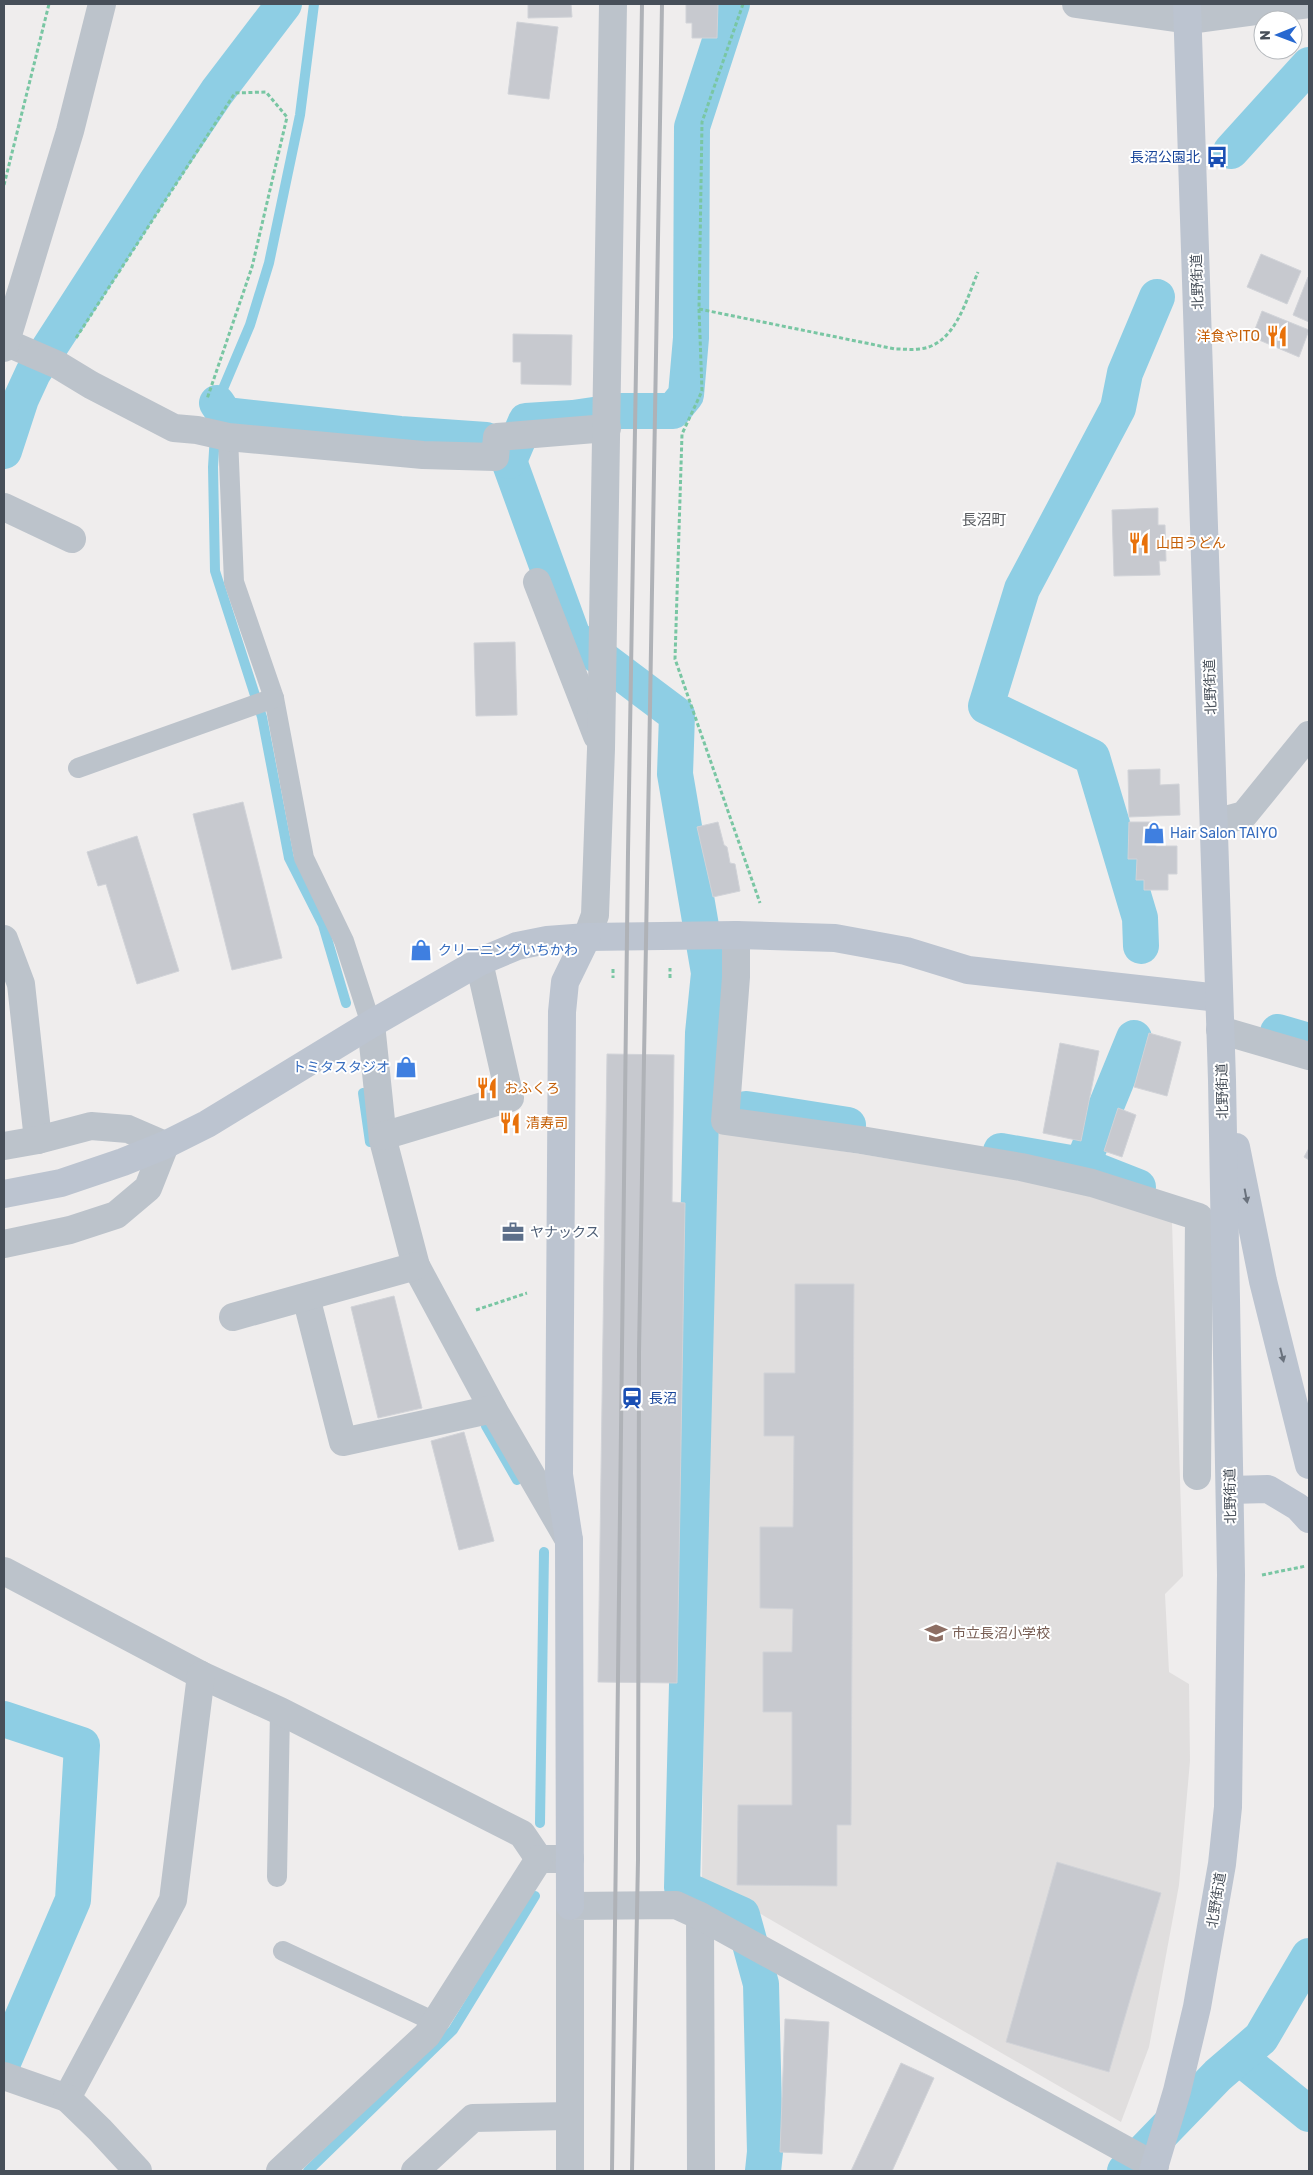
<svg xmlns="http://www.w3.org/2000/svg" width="1313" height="2175" viewBox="0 0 1313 2175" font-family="Rubik,'Noto Sans JP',sans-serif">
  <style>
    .education { fill: #e0dede }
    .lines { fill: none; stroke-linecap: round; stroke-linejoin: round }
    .stream { stroke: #8ecee4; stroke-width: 10 }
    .canal { stroke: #8ecee4; stroke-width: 36 }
    .building { fill: #c7c9cf; stroke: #d1d3d8 }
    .path { stroke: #79c6a3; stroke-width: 3; stroke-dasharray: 4 2.5; stroke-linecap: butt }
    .lane { stroke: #bcc3cb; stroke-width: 20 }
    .street { stroke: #bcc3cb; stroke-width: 28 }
    .secondary { stroke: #bcc4d0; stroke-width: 28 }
    .rail { stroke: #afb2b7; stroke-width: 4 }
    .oneway { fill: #6a727d }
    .labels { text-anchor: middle; stroke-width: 4; stroke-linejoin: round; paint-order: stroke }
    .transit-label { font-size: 14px; fill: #164399; stroke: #fff; text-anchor: end }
    .street-label { font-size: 14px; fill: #474f59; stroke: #fff }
    .food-label { font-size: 14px; fill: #c56008; stroke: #fff; text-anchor: start }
    .shop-label { font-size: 14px; fill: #366cbe; stroke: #fff; text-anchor: start }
    .service-label { font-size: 14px; fill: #4e5e75; stroke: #fff; text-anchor: start }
    .education-label { font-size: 14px; fill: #785e54; stroke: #fff; text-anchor: start }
    .neighbourhood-label { font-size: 15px; fill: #5a5d61; stroke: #fff }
  </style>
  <rect width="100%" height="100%" fill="#efeded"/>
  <polygon class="education" points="710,1130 1058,1186 1172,1222 1183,1576 1165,1594 1169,1672 1189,1684 1190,1761 1179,1885 1149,2047 1121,2122 702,1880"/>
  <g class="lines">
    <g class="stream">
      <polyline points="314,4 300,115 269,263 250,325 217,403 213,467 215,571 262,717 289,858 323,925 346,1003"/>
      <polyline points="363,1093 370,1142"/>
      <polyline points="486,1426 517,1480"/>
      <polyline points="540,1823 544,1552"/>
      <polyline points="308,2171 453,2030 535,1896"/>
    </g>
    <g class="canal">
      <polyline points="1231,151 1309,65"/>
      <polyline points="217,403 225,415 400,434 486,440 509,461 573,637 677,715 675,774 709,973 703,1033 682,1888 742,1915 761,1984 765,2152 763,2171"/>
      <polyline points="4,451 21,399 33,373 157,181 217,92 284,4"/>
      <polyline points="509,461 526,421 573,418 621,411 673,411 686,395 691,338 692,127 732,4"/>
      <polyline points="1141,946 1140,918 1092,757 986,706 1022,589 1118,408 1125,373 1157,297"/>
      <polyline points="1278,1032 1309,1041"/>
      <polyline points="746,1109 848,1125"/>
      <polyline points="1001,1151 1082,1165 1138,1187"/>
      <polyline points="1082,1165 1134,1038"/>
      <polyline points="4,1719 82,1745 73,1900 4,2060"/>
      <polyline points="1239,2057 1309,2114"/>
      <polyline points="1125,2171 1218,2075 1261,2038 1309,1956"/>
    </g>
  </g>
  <g class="building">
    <polygon points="528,4 571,4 572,17 528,18"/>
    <polygon points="686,4 718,4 717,38 692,38 692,23 686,23"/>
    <polygon points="517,22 558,27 549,99 508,94"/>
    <polygon points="1261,254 1301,271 1287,304 1247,287"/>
    <polygon points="1308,277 1309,277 1309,322 1293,315"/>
    <polygon points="1262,311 1309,330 1299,357 1252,337"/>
    <polygon points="513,334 572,335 571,385 521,384 521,362 513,362"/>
    <polygon points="1158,508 1158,525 1165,525 1166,561 1159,561 1160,575 1114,576 1112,510"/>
    <polygon points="515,642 517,715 476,716 474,643"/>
    <polygon points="1160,769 1160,785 1179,784 1180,815 1129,817 1128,770"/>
    <polygon points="243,802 282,958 232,970 193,814"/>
    <polygon points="718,822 724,845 727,847 730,863 735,864 740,891 713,897 697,827"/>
    <polygon points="1129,822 1156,822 1156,846 1177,846 1177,874 1168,874 1168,890 1144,890 1144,880 1136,880 1137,859 1128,859"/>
    <polygon points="137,836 179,971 137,984 106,884 98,886 87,852"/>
    <polygon points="1149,1033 1181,1042 1167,1096 1134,1087"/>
    <polygon points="1060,1043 1099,1051 1081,1141 1043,1133"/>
    <polygon points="607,1054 674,1055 672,1202 685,1203 677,1683 598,1682"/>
    <polygon points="1118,1108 1136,1115 1122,1157 1104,1151"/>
    <polygon points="1309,1148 1309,1160 1304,1157"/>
    <polygon points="795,1284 854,1284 851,1825 837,1825 837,1886 737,1885 738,1805 792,1805 792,1712 763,1712 763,1652 792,1652 793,1609 760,1608 760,1527 793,1527 794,1436 764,1436 764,1373 795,1373"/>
    <polygon points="394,1296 422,1408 378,1418 351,1307"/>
    <polygon points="464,1432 494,1541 459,1550 431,1441"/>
    <polygon points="1057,1862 1161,1893 1109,2072 1006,2042"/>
    <polygon points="785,2019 829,2022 822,2154 780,2152"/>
    <polygon points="901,2063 934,2078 892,2171 851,2171"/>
  </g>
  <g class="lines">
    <g class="path">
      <polyline points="743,4 702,122 699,309 702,391 682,434 675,659 760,903"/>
      <polyline points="4,185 49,4"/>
      <path d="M699,309L895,349C903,349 911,350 919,349C955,346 966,300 978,272"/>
      <polyline points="76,338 235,93 266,92 287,117 252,267 207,399"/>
      <polyline points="613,969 613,978"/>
      <polyline points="670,978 670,968"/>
      <polyline points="476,1310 527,1293"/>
      <polyline points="1262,1575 1306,1566"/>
    </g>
    <g class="lane">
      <polyline points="228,437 234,582 274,698 304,858 344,941 371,1024"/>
      <polyline points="78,768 274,698"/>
      <polyline points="277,1877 280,1711"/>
      <polyline points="283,1951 435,2022"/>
    </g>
    <g class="street">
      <polyline points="1076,4 1189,20 1309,4"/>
      <polyline points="5,342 58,365 91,385 174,428 197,430 228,437 423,455 495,457 497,437 607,428"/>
      <polyline points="4,348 70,131 102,4"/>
      <polyline points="4,507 72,539"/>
      <polyline points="537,582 597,736"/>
      <polyline points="1214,823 1244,815 1309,735"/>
      <polyline points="736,935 736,977 725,1121 861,1140 1021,1167 1092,1183 1199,1217 1197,1476"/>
      <polyline points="587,937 595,915 601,749 613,4"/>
      <polyline points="4,939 21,984 38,1140"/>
      <polyline points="371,1024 383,1140 416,1266 493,1409 569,1540"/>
      <polyline points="1220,1030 1309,1056"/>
      <polyline points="383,1136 510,1098 479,962"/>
      <polyline points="4,1146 38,1140 91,1126 128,1129 165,1145 148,1188 116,1215 70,1230 4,1244"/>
      <polyline points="306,1297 343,1442 493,1409"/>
      <polyline points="233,1317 416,1266"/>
      <polyline points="4,1571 201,1675 280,1711 522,1834 539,1859 570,1859"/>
      <polyline points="700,1916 701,2171"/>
      <polyline points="4,2076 67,2098 173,1900 201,1675"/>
      <polyline points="67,2098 100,2130 138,2171"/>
      <polyline points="280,2171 427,2035 539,1859"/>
      <polyline points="415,2171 473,2118 569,2116"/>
      <polyline points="570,2171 570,1906 676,1905 700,1916 1155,2166"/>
    </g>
    <g class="secondary">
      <polyline points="1236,1147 1263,1281 1309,1465"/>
      <polyline points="4,1194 61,1183 123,1162 165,1145 207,1124 371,1024 479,962 517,946 547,940 587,937 736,935 835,938 906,951 968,970 1219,998"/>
      <polyline points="1230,1490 1268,1489 1298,1507 1309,1519"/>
      <polyline points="570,1906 569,1540 559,1475 562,1012 565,982 587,937"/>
      <polyline points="1153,2171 1177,2091 1197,2007 1222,1864 1228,1807 1231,1575 1222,1080 1187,4"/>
    </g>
    <g class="rail">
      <polyline points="612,2171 628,853 642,4"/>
      <polyline points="632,2171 638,1860 639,1352 662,4"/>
    </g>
  </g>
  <defs><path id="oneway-solid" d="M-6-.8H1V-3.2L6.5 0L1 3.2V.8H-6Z" transform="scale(1.25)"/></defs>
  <g class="oneway">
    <use href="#oneway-solid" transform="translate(1246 1196) rotate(79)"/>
    <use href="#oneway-solid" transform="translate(1282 1355) rotate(76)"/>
  </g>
  <defs>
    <g id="bus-bare" transform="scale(1.725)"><path d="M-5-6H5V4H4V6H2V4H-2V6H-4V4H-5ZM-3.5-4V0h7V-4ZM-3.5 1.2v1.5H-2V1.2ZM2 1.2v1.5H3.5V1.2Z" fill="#1a4fb4" stroke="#fff" stroke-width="2.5" paint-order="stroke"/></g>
    <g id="restaurant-bare" transform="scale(1.725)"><path d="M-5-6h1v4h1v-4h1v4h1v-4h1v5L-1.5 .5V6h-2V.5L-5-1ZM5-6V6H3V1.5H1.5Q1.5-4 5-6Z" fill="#e8710a" stroke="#fff" stroke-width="2.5" paint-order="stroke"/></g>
    <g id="shop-bare" transform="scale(1.725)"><path d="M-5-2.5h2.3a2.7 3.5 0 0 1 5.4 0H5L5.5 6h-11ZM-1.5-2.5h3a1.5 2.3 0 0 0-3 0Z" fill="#3f7fe0" stroke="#fff" stroke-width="2.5" paint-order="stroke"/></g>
    <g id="office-bare" transform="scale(1.725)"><path d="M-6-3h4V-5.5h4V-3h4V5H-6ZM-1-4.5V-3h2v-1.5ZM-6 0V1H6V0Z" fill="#5c6f8a" stroke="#fff" stroke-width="2.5" paint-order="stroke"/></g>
    <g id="station-bare" transform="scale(1.725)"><path d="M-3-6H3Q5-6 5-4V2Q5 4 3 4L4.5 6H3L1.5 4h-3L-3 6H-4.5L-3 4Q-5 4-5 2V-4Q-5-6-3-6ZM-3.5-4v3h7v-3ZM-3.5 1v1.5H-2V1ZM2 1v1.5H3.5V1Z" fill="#1a4fb4" stroke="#fff" stroke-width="2.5" paint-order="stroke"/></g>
    <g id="school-bare" transform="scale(1.725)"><path d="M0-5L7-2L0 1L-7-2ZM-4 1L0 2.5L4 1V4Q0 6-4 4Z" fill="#8d6e63" stroke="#fff" stroke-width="2.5" paint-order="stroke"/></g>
  </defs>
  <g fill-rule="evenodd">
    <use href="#bus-bare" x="1217" y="157"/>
    <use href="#restaurant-bare" x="1277" y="336"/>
    <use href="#restaurant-bare" x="1139" y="543"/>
    <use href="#shop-bare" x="1154" y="833"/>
    <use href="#shop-bare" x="421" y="950"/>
    <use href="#shop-bare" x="406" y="1067"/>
    <use href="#restaurant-bare" x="487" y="1088"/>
    <use href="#restaurant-bare" x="510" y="1123"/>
    <use href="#office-bare" x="513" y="1232"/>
    <use href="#station-bare" x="632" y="1398"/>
    <use href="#school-bare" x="936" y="1633"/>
  </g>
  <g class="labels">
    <g class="transit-label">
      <text x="1200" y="162">長沼公園北</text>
      <text x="649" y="1403" text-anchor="start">長沼</text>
    </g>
    <g class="street-label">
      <text transform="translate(1197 282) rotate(-92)" y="5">北野街道</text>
      <text transform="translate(1210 687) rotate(-92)" y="5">北野街道</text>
      <text transform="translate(1222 1091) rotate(-91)" y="5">北野街道</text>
      <text transform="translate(1230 1496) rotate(-91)" y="5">北野街道</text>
      <text transform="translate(1216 1900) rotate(-81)" y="5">北野街道</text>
    </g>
    <g class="food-label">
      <text x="1260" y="341" text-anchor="end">洋食やITO</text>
      <text x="1156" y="548">山田うどん</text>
      <text x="504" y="1093">おふくろ</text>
      <text x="526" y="1128">清寿司</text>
    </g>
    <g class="shop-label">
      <text x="1170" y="838">Hair Salon TAIYO</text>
      <text x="438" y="955">クリーニングいちかわ</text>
      <text x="390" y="1072" text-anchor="end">トミタスタジオ</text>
    </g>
    <g class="service-label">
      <text x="530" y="1237">ヤナックス</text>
    </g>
    <g class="education-label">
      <text x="952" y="1638">市立長沼小学校</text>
    </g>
    <g class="neighbourhood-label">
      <text x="984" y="525">長沼町</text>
    </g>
  </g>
  <rect width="1313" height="2175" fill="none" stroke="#474f59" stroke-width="10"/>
  <g transform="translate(1278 35) rotate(269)"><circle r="24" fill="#ffffff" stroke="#b5b9bd"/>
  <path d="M0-4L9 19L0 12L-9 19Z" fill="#2768d0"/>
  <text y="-8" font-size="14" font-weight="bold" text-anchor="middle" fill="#474f59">N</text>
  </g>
</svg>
